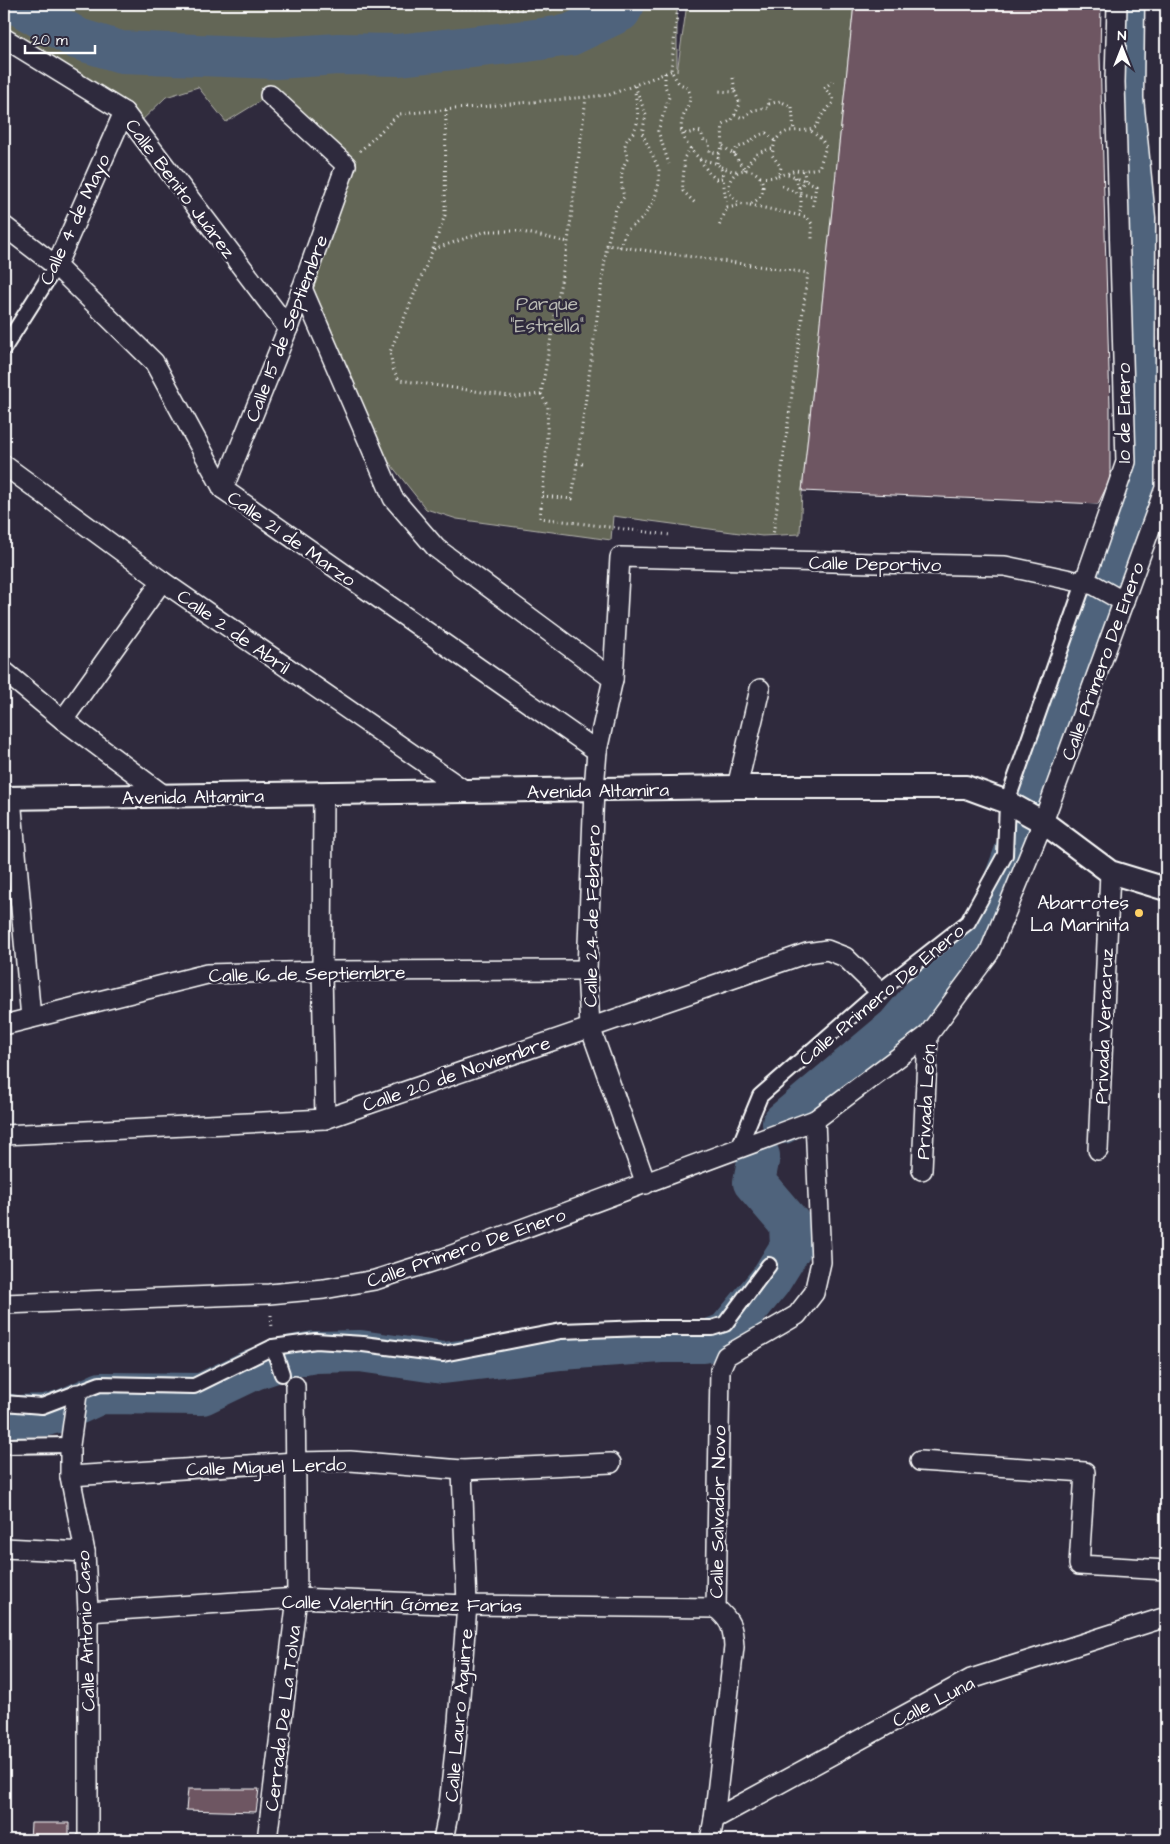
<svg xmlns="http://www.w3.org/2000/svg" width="1170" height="1844" viewBox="0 0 1170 1844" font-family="'Architects Daughter',sans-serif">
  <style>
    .green { fill: #646657; stroke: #b2b2ab }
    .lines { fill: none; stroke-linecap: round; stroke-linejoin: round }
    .river { stroke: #50647b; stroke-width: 42 }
    .building { fill: #6e5662; stroke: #fff }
    .pedestrian-casing { stroke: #fff; stroke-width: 18 }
    .minor-casing { stroke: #fff; stroke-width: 22 }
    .tertiary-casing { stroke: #fff; stroke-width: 26 }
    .path { stroke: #fff; stroke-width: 3; stroke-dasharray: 1 4; stroke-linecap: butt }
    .pedestrian { stroke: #2f2a3d; stroke-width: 14 }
    .minor { stroke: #2f2a3d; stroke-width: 19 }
    .tertiary { stroke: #2f2a3d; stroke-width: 22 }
    .poi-dot { fill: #ffd166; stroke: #2f2a3d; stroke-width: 2 }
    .labels { text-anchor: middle; stroke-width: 5; stroke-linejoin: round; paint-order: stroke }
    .street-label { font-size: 19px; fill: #fff; stroke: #2f2a3d }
    .park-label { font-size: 19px; fill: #b9bab3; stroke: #2f2a3d }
    .poi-label { font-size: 19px; fill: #fff; stroke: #2f2a3d; text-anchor: end }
  </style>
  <rect width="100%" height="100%" fill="#2f2a3d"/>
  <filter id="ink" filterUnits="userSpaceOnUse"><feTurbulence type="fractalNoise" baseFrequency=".02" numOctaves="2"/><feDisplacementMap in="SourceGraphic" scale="10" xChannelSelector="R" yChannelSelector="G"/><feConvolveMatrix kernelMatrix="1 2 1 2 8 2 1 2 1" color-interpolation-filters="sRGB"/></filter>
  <g filter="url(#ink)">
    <polygon class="green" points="4,4 677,4 677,72 687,4 854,4 802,491 800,534 762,536 613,516 611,540 457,519 426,509 365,432 302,288 346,165 270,95 226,122 198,87 166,97 135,127 4,38"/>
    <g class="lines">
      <g class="river">
        <polyline points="18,4 78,39 121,52 276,58 338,54 398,55 527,41 570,35 620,11 624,4"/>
        <polyline points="783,1123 897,1027 993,912 1021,836 1029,791 1106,591 1112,579 1155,476 1139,101 1140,4"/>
        <polyline points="4,1414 17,1416 46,1415 64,1410 101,1393 202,1394 254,1369 293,1356 315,1352 360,1351 443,1363 561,1349 661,1342 704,1342 727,1333 770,1281 791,1247 790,1224 754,1182 759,1156"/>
      </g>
    </g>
    <g class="building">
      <polygon points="854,4 1101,4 1100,56 1110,407 1110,480 1098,504 802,491"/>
      <polygon points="188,1789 259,1789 256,1812 186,1810"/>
      <polygon points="31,1823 69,1823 69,1840 30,1840"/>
    </g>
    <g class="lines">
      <g class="pedestrian-casing">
        <g id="pedestrian">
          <polyline points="4,348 56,266"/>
          <polyline points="739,1147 760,1096 880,991 968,922 1005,855 1007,802 1084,583"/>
          <polyline points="273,1347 282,1374"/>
          <polyline points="4,1403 42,1406 100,1384 194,1386 273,1347 316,1341 363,1344 443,1354 561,1331 644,1328 712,1328 725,1324 769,1265"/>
          <polyline points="4,1446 70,1445"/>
        </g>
      </g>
      <g class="minor-casing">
        <g id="minor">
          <polyline points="4,38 124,112 288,328"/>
          <polyline points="4,226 56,266 154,362 223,489 597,751"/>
          <polyline points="56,266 124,112"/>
          <polyline points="302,288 393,498 436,548 613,679"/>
          <polyline points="4,465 162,581 467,792"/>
          <polyline points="223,489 288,328 346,165 270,95"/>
          <polyline points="1084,583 1126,462 1115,82 1117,4"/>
          <polyline points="4,671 63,720 165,796"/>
          <polyline points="63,720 162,581"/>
          <polyline points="737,787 760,689"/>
          <polyline points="323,794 322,971 325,1119"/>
          <polyline points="11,798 31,1018"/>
          <polyline points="4,1025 207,974 322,971 587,970"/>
          <polyline points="4,1135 325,1119 807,953 827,950 845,957 880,991"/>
          <polyline points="1098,1150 1110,872"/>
          <polyline points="922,1170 928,1035"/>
          <polyline points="646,1184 590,1027 587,970 594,789 597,751 613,679 620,557 1005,566 1094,585 1124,602"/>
          <polyline points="4,1304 269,1294 324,1289 375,1280 444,1258 815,1120 928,1035 989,953 1043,822 1165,488 1166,217 1154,97 1155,4"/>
          <polyline points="77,1394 70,1445 70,1476 85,1552 88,1612 88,1840"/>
          <polyline points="920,1461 1085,1472 1079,1565 1166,1570"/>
          <polyline points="70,1476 296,1462 350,1461 462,1470 611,1463"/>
          <polyline points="4,1548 85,1552"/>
          <polyline points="88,1612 297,1598 467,1605 716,1608"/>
          <polyline points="714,1819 971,1679 1166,1617"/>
          <polyline points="267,1840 297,1598 295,1386"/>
          <polyline points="443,1840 448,1815 458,1722 467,1605 462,1470"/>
          <path d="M710,1840L714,1819L734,1647C733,1627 731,1621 716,1608L720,1370L726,1356L797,1315L814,1293L821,1262L815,1120"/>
        </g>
      </g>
      <g class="tertiary-casing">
        <polyline id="tertiary" points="4,798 737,787 966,787 1007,802 1043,822 1110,872 1166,889"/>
      </g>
      <g class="path">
        <polyline points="321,4 328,6 549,10 566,4"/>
        <path d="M678,4L671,71C674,74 676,81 680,84C684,86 687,86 689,91C693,101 684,111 682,121C678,134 691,151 700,159C715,164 721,160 723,178"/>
        <polyline points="665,73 665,86 669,97 658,131 669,164"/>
        <polyline points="733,78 735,92"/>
        <polyline points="769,104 780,101 792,107 794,131"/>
        <polyline points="446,110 445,215 433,249 390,352 393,369 399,380 516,397 541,394 568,242 586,98"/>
        <polyline points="735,115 743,118 753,110 768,108 769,99"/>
        <path d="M681,130L686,134L697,131L701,132L704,141L709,142L710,152L719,153C725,145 721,135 723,125L732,120L740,104L735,92L718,91"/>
        <polyline points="723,146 737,157 738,161 745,169"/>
        <path d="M691,148L684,158C685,170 682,179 683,191L696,204"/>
        <polyline points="360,151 399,114 609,95 671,71"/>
        <path d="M734,154L737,147C750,145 754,135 766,133L775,141"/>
        <polyline points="700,160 709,173 716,179 723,178 727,208 719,226"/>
        <polyline points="717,163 719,153"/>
        <polyline points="721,167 732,171 738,171"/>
        <circle cx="746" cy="187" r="17"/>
        <path d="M745,170C751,157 759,150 773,149"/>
        <polyline points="788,174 816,185 813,206"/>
        <polyline points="778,176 796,170 801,171 819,168 826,147 822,140 810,130"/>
        <path d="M760,177C770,178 779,179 781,167L772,155L775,141L780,135L788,131L810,130L816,127L822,115L833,103V97L824,88L832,82L833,77"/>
        <path d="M795,177C801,192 803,200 799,216"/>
        <polyline points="782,186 800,194 814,196"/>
        <polyline points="799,188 805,181 804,170"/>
        <polyline points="750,205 807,217 812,224 812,240"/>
        <polyline points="727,208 741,205"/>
        <path d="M607,245L616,208L624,197C621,183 619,171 628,158C619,136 633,141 637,123C639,114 636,101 635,91"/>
        <polyline points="619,247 627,230 642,219 654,201 659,183 659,169 642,133 646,115 635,86"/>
        <polyline points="434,249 487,231 518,231 568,242"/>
        <polyline points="541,394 548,407 546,458 540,518 670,535"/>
        <polyline points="577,463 583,464"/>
        <polyline points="542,496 572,499 607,245 808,273 773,536"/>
        <polyline points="271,1315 272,1328"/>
      </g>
      <use href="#pedestrian" class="pedestrian"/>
      <use href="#minor" class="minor"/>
      <use href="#tertiary" class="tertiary"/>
    </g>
  </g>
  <circle class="poi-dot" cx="1139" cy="913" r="5"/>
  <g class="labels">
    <g class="street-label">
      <text transform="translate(181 188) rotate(53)" y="7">Calle Benito Juárez</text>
      <text transform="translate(74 219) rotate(-65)" y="7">Calle 4 de Mayo</text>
      <text transform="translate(286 328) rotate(-69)" y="7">Calle 15 de Septiembre</text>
      <text transform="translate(1123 413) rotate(-90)" y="7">1o de Enero</text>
      <text transform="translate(292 538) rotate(35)" y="7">Calle 21 de Marzo</text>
      <text transform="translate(875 563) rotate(1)" y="7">Calle Deportivo</text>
      <text transform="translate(234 631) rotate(35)" y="7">Calle 2 de Abril</text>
      <text transform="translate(1102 661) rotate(-70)" y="7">Calle Primero De Enero</text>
      <text transform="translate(598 790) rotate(-1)" y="7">Avenida Altamira</text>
      <text transform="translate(193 796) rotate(-1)" y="7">Avenida Altamira</text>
      <text transform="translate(591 916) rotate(-89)" y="7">Calle 24 de Febrero</text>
      <text transform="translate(307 973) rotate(-1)" y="7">Calle 16 de Septiembre</text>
      <text transform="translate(881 994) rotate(-40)" y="7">Calle Primero De Enero</text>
      <text transform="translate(1103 1026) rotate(-88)" y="7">Privada Veracruz</text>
      <text transform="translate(456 1073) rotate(-19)" y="7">Calle 20 de Noviembre</text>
      <text transform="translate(925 1102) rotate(-87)" y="7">Privada León</text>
      <text transform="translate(466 1247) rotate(-19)" y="7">Calle Primero De Enero</text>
      <text transform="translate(266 1466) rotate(-2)" y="7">Calle Miguel Lerdo</text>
      <text transform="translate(717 1512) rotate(-89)" y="7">Calle Salvador Novo</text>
      <text transform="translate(402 1603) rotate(1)" y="7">Calle Valentín Gómez Farías</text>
      <text transform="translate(85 1631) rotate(-92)" y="7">Calle Antonio Caso</text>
      <text transform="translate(933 1701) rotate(-27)" y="7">Calle Luna</text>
      <text transform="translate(458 1715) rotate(-85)" y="7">Calle Lauro Aguirre</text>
      <text transform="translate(282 1718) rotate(-83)" y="7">Cerrada De La Tolva</text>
    </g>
    <g class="park-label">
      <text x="547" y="310">Parque<tspan x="547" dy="22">"Estrella"</tspan></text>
    </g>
    <g class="poi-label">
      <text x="1129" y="909">Abarrotes<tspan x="1129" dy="22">La Marinita</tspan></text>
    </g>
  </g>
  <rect width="1170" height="1844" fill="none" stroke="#2f2a3d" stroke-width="20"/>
  <rect x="10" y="10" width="1150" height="1824" fill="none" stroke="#fff" stroke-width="2" filter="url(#ink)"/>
  <g transform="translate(1122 48)" stroke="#2f2a3d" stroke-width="4" paint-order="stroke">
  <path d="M0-4L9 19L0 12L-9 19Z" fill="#ffffff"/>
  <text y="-8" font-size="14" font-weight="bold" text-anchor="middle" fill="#ffffff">N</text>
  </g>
  <path d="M25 45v8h70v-8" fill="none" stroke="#ffffff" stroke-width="2.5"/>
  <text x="32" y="45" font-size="15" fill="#ffffff" stroke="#2f2a3d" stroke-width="4" paint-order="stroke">20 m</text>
</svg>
